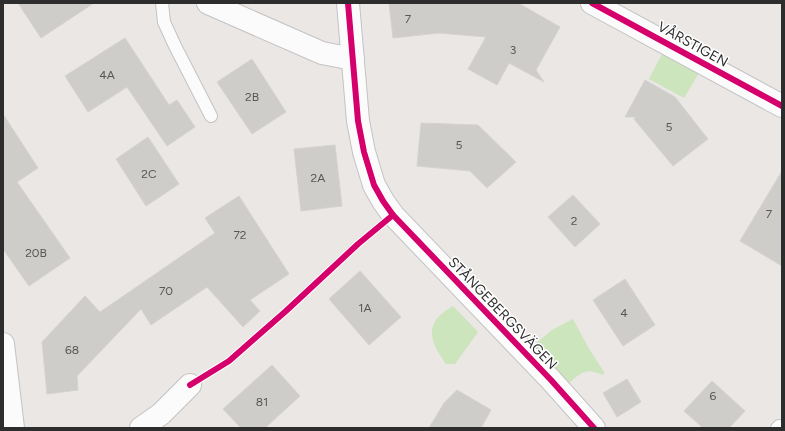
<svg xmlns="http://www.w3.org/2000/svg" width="785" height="431" viewBox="0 0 785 431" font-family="Figtree,sans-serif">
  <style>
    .green { fill: #cce5bd }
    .building { fill: #cfcdca; stroke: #d5d3d0 }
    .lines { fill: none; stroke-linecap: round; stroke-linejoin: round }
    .lane-casing { stroke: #c4c3c4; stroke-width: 14 }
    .street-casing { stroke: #c4c3c4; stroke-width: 24 }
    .lane { stroke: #fcfbfb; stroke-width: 12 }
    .street { stroke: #fcfbfb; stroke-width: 22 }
    .cycleway-casing { stroke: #fff; stroke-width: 8 }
    .cycleway { stroke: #d6006c; stroke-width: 6 }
    .labels { text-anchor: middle; stroke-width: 3; stroke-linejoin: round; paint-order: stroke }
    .number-label { font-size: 12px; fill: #575756 }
    .street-label { font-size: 14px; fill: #2d2d2d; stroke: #fff }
  </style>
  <rect width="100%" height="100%" fill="#eae7e4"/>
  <g class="green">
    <polygon points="663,52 699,73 684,98 649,79"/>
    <path d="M453,306L478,332L455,364H446C429,340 423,323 453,306Z"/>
    <path d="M573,319L588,347L604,372V374L602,375C586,367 581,373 568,384L534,345L552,330Z"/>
  </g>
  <g class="building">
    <polygon points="18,3 94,3 41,38"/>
    <polygon points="389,3 518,3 560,27 536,70 544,82 509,63 497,85 468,69 486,37 439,33 393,38"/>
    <polygon points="125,38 169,105 177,100 195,127 167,146 127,87 88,112 65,76"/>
    <polygon points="252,59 286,112 252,134 217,82"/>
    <polygon points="645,80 675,97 708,139 673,166 634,119 636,117 625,117"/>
    <polygon points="3,114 38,168 17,182 70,258 29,286 3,249"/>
    <polygon points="421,123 478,125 516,162 487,188 470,171 417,166"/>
    <polygon points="148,137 179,184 146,206 116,159"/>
    <polygon points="335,145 342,206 301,211 294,149"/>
    <polygon points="782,171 782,266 740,241"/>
    <polygon points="573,195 600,224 575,247 548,217"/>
    <polygon points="239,196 289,274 250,300 260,311 243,327 207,287 151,325 141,309 77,376 78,390 47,394 42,342 85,296 100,312 215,233 205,218"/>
    <polygon points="360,271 401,317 369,345 329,299"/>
    <polygon points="625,279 655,325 623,346 593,300"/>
    <polygon points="272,365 300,396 265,428 241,428 223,409"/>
    <polygon points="627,379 641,402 617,417 603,393"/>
    <polygon points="712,381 745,411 729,428 703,428 684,411"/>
    <polygon points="457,390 491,410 481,428 429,428 444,403"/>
  </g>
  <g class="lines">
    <g class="lane-casing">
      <g id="lane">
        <polyline points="162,3 164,22 175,46 211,116"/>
        <polyline points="777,428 779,426"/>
      </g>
    </g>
    <g class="street-casing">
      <g id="street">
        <polyline points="208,3 322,53 353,59"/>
        <polyline points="348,3 358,121 364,152 374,185 383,201 393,215 551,380 594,428"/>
        <polyline points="592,3 782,106"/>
        <polyline points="3,344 13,428"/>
        <polyline points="141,428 161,414 190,385"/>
      </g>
    </g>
    <use href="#lane" class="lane"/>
    <use href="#street" class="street"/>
    <g class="cycleway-casing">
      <g id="cycleway">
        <polyline points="348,3 358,121 364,152 374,185 383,201 393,215 551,380 594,428"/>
        <polyline points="592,3 782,106"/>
        <polyline points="190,385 229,361 286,311 358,244 393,215"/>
      </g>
    </g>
    <use href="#cycleway" class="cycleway"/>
  </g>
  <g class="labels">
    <g class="number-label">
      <text x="408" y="23">7</text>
      <text x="513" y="54">3</text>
      <text x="107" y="79">4A</text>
      <text x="252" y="101">2B</text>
      <text x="669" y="131">5</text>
      <text x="459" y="149">5</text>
      <text x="149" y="178">2C</text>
      <text x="318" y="182">2A</text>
      <text x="769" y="218">7</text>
      <text x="574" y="225">2</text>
      <text x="240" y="239">72</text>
      <text x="36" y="257">20B</text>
      <text x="166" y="295">70</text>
      <text x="365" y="312">1A</text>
      <text x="624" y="317">4</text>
      <text x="72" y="354">68</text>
      <text x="713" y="400">6</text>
      <text x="262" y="406">81</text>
    </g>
    <g class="street-label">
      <text transform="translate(693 44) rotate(29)" y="5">VÅRSTIGEN</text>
      <text transform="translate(503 313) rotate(46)" y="5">STÅNGEBERGSVÄGEN</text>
    </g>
  </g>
  <rect width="785" height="431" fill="none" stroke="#2d2d2d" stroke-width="8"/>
</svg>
